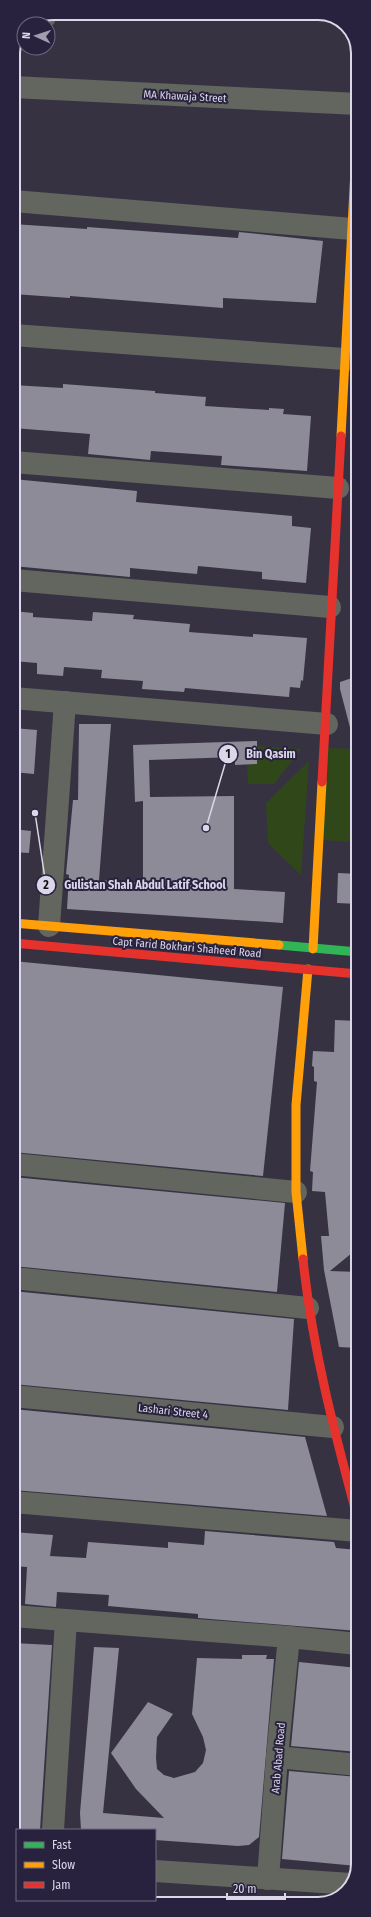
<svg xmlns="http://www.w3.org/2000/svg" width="371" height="1917" viewBox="0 0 371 1917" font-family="'Fira Sans Condensed',sans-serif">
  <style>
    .green { fill: #304819 }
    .building { fill: #8d8b98 }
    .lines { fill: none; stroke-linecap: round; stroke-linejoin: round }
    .street { stroke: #62665f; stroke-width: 22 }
    .fast { stroke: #30b455; stroke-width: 9 }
    .slow { stroke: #ff9f0a; stroke-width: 9 }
    .jam { stroke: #e5322d; stroke-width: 9 }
    .labels { text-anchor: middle; stroke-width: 4; stroke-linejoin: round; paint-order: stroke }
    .street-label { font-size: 11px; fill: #dbd7e9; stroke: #29223e }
    .rim { fill: none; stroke: #dbd7e9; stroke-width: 2 }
    .leader { fill: none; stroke: #dbd7e9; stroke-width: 1.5 }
    .callout-dot { fill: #dbd7e9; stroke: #29223e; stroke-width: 1.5 }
    .mark-label { font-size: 12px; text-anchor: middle; font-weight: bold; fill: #111 }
    .callout-label { font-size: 12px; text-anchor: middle; font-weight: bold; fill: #dbd7e9; stroke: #29223e; stroke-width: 4; stroke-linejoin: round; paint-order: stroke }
  </style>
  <rect width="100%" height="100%" fill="#363242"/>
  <g class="green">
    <polygon points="257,746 301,749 274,784 248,784 247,765 257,764"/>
    <polygon points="325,748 358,749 358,842 320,840"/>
    <polygon points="309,761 301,875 268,843 266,803"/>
  </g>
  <g class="building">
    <polygon points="13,224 87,229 87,227 238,238 239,232 323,241 316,303 223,298 223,308 70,296 70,298 13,294"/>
    <polygon points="63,384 155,391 155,393 206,397 205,406 269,410 269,408 284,409 283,414 311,416 307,471 221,465 222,456 151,451 150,460 88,454 90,434 13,428 13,385 63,388"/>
    <polygon points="13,479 137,491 136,502 292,516 292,526 311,528 306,583 262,579 262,572 198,566 197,574 130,568 130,577 13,566"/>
    <polygon points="13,611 33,613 33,617 92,621 93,612 134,615 133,619 190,624 189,632 253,637 253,634 307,638 303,681 301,680 300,688 290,687 289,697 185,688 184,692 142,689 143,681 101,678 102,670 64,667 63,676 37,674 37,663 13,661"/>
    <polygon points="358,676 358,738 353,739 340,689 340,682"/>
    <polygon points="79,724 111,724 99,880 143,883 143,801 135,802 133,745 257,741 257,764 235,765 235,757 149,760 150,797 234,796 234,889 285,892 283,923 67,909 69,875 66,874 73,800 78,800"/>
    <polygon points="13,728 37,730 34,774 13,772"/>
    <polygon points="13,829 31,831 29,853 13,852"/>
    <polygon points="338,873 358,874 358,904 337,903"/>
    <polygon points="13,961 283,987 263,1176 13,1152"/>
    <polygon points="335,1020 358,1021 358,1248 330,1271 358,1272 358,1348 339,1347 324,1270 321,1236 329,1236 325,1192 312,1191 313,1172 310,1171 317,1082 314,1081 314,1067 312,1066 313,1051 334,1052"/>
    <polygon points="13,1177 285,1203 277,1292 13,1266"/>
    <polygon points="13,1291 294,1319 288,1410 13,1384"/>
    <polygon points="13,1409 305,1437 327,1516 13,1490"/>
    <polygon points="205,1531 334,1542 336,1548 358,1550 358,1631 198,1618 198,1614 108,1606 109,1595 57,1592 56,1607 25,1604 27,1567 13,1566 13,1532 53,1535 50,1556 86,1558 88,1542 168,1548 168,1542 204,1545"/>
    <polygon points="13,1643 52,1645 40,1830 13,1829"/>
    <polygon points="94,1647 119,1648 103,1813 164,1818 136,1789 111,1753 148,1702 173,1714 157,1737 156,1758 157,1769 164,1775 174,1778 195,1772 203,1763 206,1750 203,1737 192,1714 197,1658 242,1659 242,1655 267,1655 266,1659 274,1659 259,1837 249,1845 238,1846 155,1840 155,1830 81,1830 80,1813"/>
    <polygon points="299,1662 358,1668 358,1752 291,1746"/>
    <polygon points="289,1771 358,1777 357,1866 282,1859"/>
  </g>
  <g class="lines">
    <g class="street">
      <polyline points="33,24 45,17"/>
      <polyline points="13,87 358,104"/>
      <polyline points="13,201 352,229"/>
      <polyline points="13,335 358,360"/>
      <polyline points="13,462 338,488"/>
      <polyline points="13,580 330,607"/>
      <polyline points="13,698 327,724"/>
      <polyline points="49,926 65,702"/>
      <polyline points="13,1164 296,1192"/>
      <polyline points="13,1278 308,1308"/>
      <polyline points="13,1396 333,1427"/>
      <polyline points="13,1502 358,1531"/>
      <polyline points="13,1616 289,1637 358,1644"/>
      <polyline points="277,1757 358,1765"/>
      <polyline points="53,1830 66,1620"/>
      <polyline points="13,1862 17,1862"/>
      <polyline points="155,1871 351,1884"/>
      <polyline points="268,1879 277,1757 289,1637"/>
    </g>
    <polyline class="fast" points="279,945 358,952"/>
    <g class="slow">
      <polyline points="341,436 358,113"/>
      <polyline points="13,923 279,945"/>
      <polyline points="313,949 322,782"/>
      <polyline points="303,1259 296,1192 296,1105 308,969"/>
    </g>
    <g class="jam">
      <polyline points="322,782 341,436"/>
      <polyline points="13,943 358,974"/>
      <path d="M303,1259C312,1348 335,1434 358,1520"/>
    </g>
  </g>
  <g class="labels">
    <g class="street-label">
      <text transform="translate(185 96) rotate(3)" y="4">MA Khawaja Street</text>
      <text transform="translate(187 947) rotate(5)" y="4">Capt Farid Bokhari Shaheed Road</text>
      <text transform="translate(173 1411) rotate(6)" y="4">Lashari Street 4</text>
      <text transform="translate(278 1758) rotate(-85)" y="4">Arab Abad Road</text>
    </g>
  </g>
  <path d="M0 0H371V1917H0ZM53 20H318A33 33 0 0 1 351 53V1864A33 33 0 0 1 318 1897H53A33 33 0 0 1 20 1864V53A33 33 0 0 1 53 20Z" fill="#29223e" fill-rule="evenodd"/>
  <path class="rim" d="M53 20H318A33 33 0 0 1 351 53V1864A33 33 0 0 1 318 1897H53A33 33 0 0 1 20 1864V53A33 33 0 0 1 53 20Z"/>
  <path class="leader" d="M206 828L228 754M35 813L46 885"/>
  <g class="callout-dot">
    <circle cx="206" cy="828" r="4"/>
    <circle cx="35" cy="813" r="4"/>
    <circle cx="228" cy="754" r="10"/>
    <circle cx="46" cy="885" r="10"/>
  </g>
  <g class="mark-label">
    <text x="228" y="758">1</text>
    <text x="46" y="889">2</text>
  </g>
  <g class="callout-label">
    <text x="271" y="758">Bin Qasim</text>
    <text x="145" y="889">Gulistan Shah Abdul Latif School</text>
  </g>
  <rect x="16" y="1829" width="140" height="72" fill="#29223e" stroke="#706a82"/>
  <rect x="24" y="1842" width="20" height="6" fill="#30b455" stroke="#706a82"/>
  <text x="52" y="1849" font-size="12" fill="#dbd7e9">Fast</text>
  <rect x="24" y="1862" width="20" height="6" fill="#ff9f0a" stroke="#706a82"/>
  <text x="52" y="1869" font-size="12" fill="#dbd7e9">Slow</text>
  <rect x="24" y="1882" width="20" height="6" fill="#e5322d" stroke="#706a82"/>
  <text x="52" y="1889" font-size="12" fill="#dbd7e9">Jam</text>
  <g transform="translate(36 36) rotate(273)"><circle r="19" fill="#29223e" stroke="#706a82"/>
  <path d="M0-3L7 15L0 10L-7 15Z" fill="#a19daf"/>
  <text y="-6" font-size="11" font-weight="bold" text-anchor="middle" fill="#dbd7e9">N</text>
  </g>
  <path d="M227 1893v6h58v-6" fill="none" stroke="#dbd7e9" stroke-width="2"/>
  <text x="233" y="1893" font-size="12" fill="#dbd7e9" stroke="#29223e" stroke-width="3" paint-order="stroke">20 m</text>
</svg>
